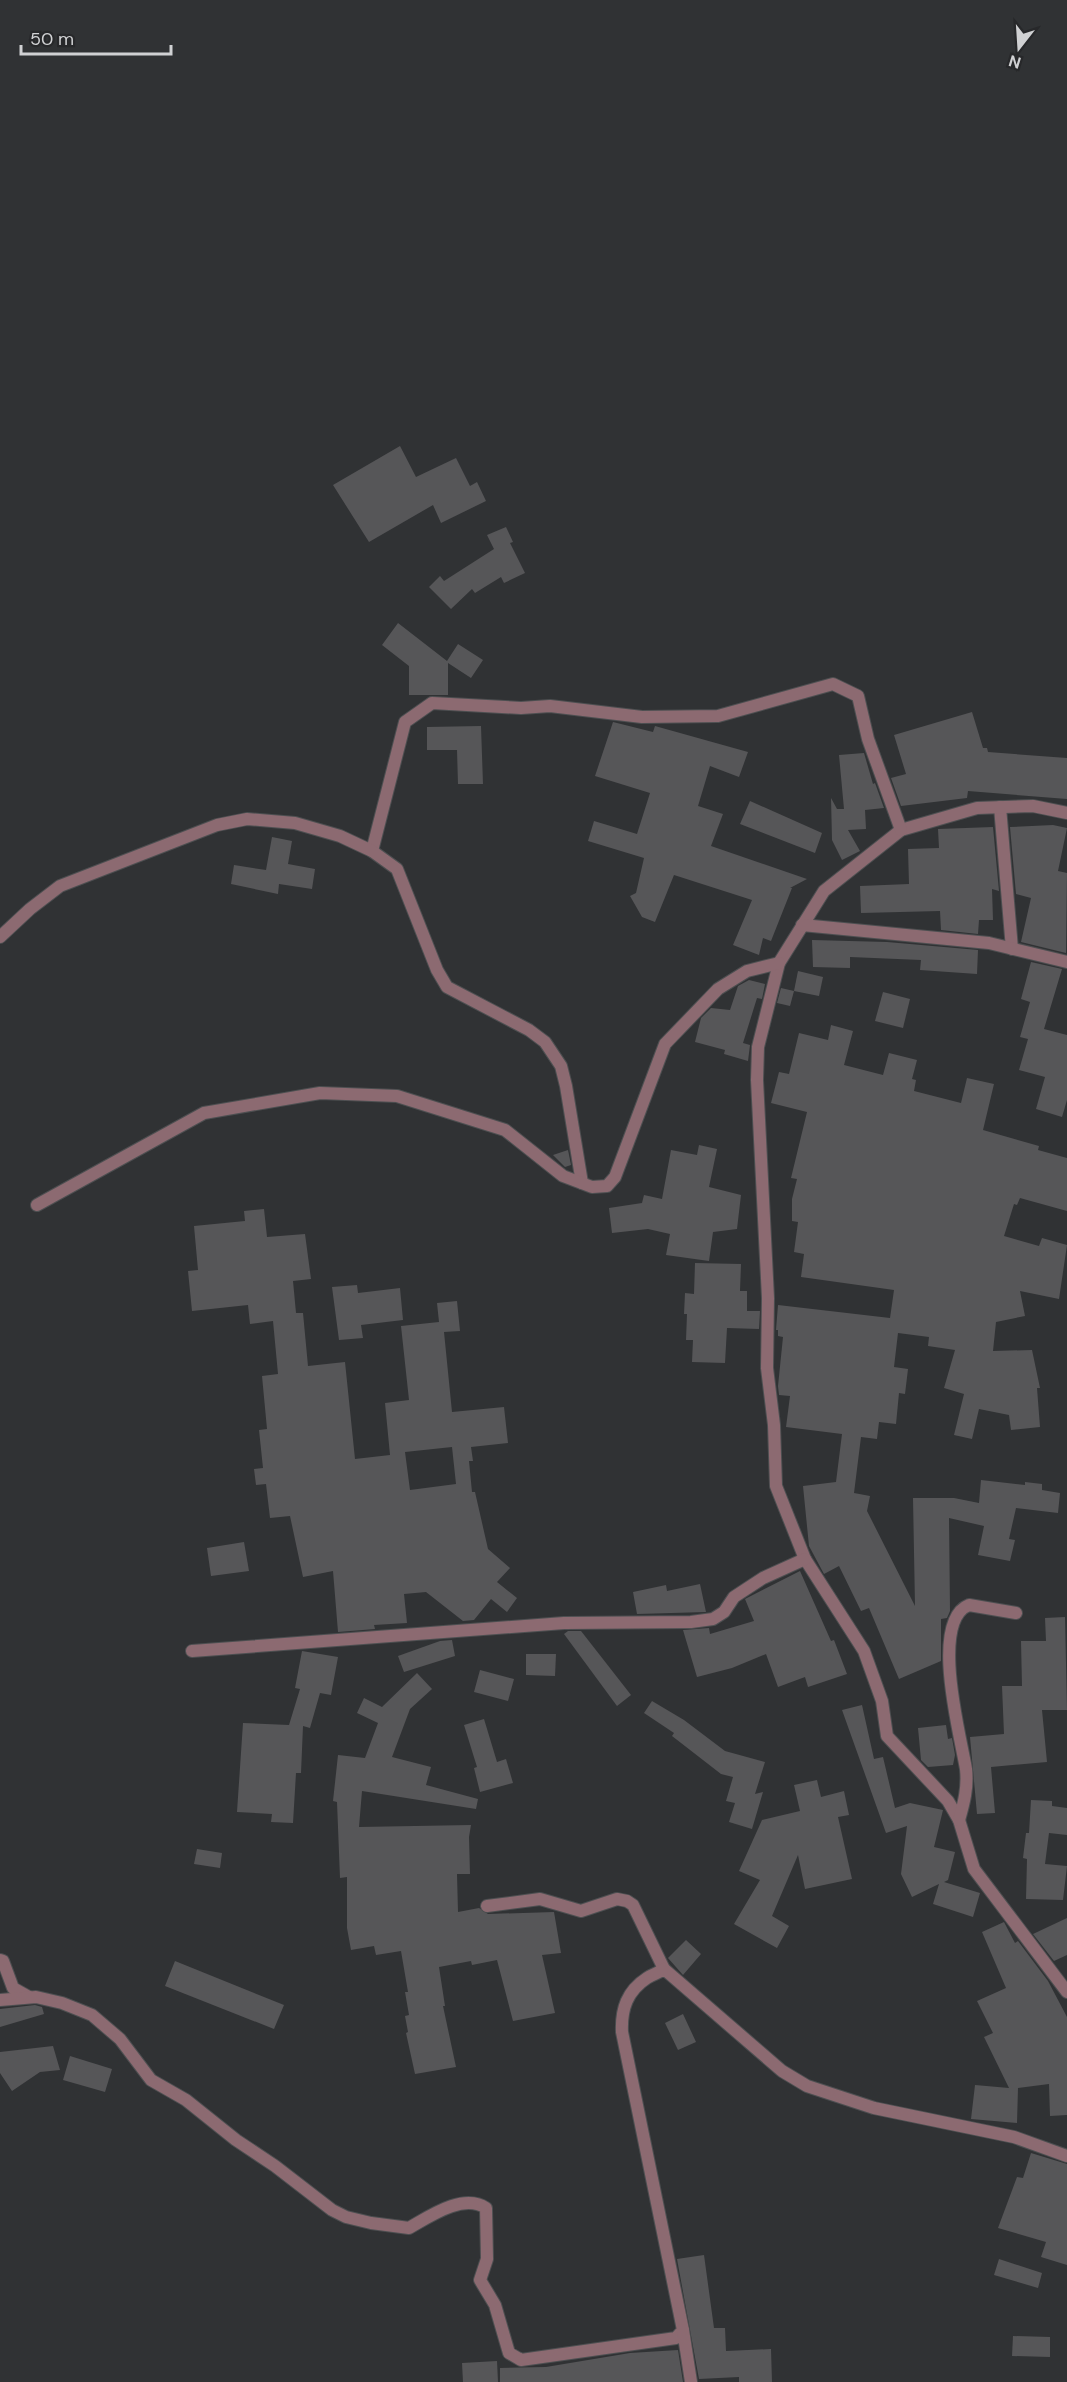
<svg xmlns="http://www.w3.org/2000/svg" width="1067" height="2382" viewBox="0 0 1067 2382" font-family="'DM Sans',sans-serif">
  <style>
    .building { fill: #565658; fill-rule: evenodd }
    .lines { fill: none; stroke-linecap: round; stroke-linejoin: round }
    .street-casing { stroke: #4d4f51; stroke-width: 14 }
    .street { stroke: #8c6a71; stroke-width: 12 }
  </style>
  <rect width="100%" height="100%" fill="#303234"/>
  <g class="building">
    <polygon points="400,446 416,477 456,458 470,486 477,482 486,501 441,523 433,505 369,542 333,485"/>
    <polygon points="506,527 513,542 510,543 525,573 504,583 501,577 475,593 472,589 451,609 429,587 440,576 444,581 494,549 487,535"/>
    <polygon points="398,623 447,661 458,644 483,660 471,678 448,663 448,695 409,695 409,666 382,645"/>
    <polygon points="972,712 983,748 987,748 988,752 1067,758 1067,799 968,791 967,798 901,806 891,778 906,774 894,735"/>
    <polygon points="613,722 653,732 655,726 748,752 739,777 710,766 698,806 723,814 711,846 807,879 790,888 792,888 771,941 763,938 759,955 733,945 752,900 674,875 655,922 642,917 630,896 636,893 644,858 588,841 594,821 637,834 650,793 595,776"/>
    <polygon points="481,726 483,784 458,784 457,750 427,750 427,727"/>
    <polygon points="864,753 873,784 875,783 884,808 865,810 866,829 848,830 860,851 842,860 832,840 831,798 837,809 844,809 839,755"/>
    <polygon points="750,801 822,833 815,853 740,824"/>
    <polygon points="1053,825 1067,828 1058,871 1067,873 1066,953 1021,942 1031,898 1016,894 1010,827"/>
    <polygon points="993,827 999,891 992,889 993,920 979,920 978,934 941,930 940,911 861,913 860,886 909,884 908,849 939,848 938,829"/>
    <polygon points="272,837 292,841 288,864 315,869 312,889 279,884 278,894 231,884 234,865 266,870"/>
    <polygon points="812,940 887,942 978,950 977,974 920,970 921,960 850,957 850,968 813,967"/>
    <polygon points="1031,962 1062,969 1044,1029 1067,1035 1067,1100 1062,1117 1036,1109 1045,1077 1019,1070 1028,1039 1020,1037 1030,1002 1021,999"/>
    <polygon points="798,971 823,977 819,996 794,991"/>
    <polygon points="749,980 765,984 762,999 757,998 743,1043 750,1045 748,1061 724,1054 725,1050 695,1042 701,1018 711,1008 730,1010 738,986"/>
    <polygon points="781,988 794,991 790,1006 777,1003"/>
    <polygon points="883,992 910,999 903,1028 875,1021"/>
    <polygon points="831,1025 853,1031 844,1065 883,1075 889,1053 917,1060 912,1079 916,1080 914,1091 961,1103 967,1078 994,1084 983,1130 1039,1146 1038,1150 1067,1158 1067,1211 1020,1198 1017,1205 1014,1204 1004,1236 1039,1246 1042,1238 1067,1245 1059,1299 1020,1291 1025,1316 996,1322 993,1351 1032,1350 1040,1388 1037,1388 1040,1427 1011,1430 1009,1415 979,1409 972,1439 954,1435 964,1394 944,1388 955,1350 928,1346 929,1337 898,1333 894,1367 908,1369 905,1394 899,1393 896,1424 879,1422 877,1439 861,1437 854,1493 870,1496 867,1511 915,1606 913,1498 954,1498 979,1503 981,1480 1025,1485 1025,1482 1042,1484 1042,1490 1060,1493 1058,1513 1016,1508 1009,1539 1015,1540 1010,1561 978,1555 984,1526 949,1518 950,1611 947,1618 941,1619 941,1661 899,1679 869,1608 861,1611 839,1566 824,1574 809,1546 803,1486 836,1482 842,1434 786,1427 790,1396 779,1395 778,1386 783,1337 778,1336 778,1330 776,1330 778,1305 890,1318 894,1290 801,1277 804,1254 794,1252 798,1222 792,1221 792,1199 797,1179 791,1178 807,1112 771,1103 779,1072 789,1074 799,1033 828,1040"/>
    <polygon points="699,1145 717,1149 709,1187 741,1195 737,1229 713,1232 709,1261 666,1255 670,1234 648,1229 612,1233 609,1208 642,1203 644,1195 662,1199 671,1150 697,1155"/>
    <polygon points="568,1150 571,1165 565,1167 553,1155"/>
    <path d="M264,1209L267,1237L305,1234L311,1279L293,1281L296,1313H303L308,1366L345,1362L355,1459L390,1455L385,1403L409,1400L401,1326L439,1322L437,1303L457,1301L460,1331L444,1332L452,1412L504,1407L508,1443L471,1447L473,1461H469L472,1492H475L488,1549L510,1568L497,1582L517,1598L507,1612L491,1599L474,1620L463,1621L426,1592L404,1594L407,1623L374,1625L375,1629L338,1632L333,1571L303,1577L290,1516L270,1518L266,1484L256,1485L254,1469L263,1468L259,1430L267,1429L262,1376L278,1374L273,1321L250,1324L248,1305L192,1311L188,1271L198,1270L194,1226L245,1221L244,1211ZM452,1447L456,1484L410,1490L405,1452Z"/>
    <polygon points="695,1263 741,1264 740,1291 747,1291 747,1311 760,1311 759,1329 727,1328 725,1363 692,1362 693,1340 686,1340 687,1314 684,1314 685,1293 694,1294"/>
    <polygon points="357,1285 358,1293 400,1288 403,1320 361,1325 363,1338 339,1340 332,1287"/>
    <polygon points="244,1542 249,1571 211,1576 207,1548"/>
    <polygon points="800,1571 831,1641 834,1640 847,1674 808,1687 805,1677 778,1687 766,1654 732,1668 697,1677 683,1630 709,1628 710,1634 754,1621 745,1599"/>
    <polygon points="700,1584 706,1612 637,1614 633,1592 666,1585 667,1591"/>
    <polygon points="1065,1617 1067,1710 1042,1710 1047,1762 991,1767 995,1813 977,1814 970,1737 1004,1734 1002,1686 1022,1686 1021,1641 1046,1641 1045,1618"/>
    <polygon points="568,1631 581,1631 631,1695 617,1706 564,1634"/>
    <polygon points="452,1640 455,1656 404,1672 398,1656 440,1641"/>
    <polygon points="302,1651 338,1657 331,1695 320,1693 310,1728 303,1726 301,1773 296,1773 293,1823 271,1822 272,1814 237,1812 243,1723 289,1725 300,1689 295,1688"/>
    <polygon points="526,1654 556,1654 555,1676 526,1675"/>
    <polygon points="480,1670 514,1679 508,1701 474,1692"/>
    <polygon points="417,1673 432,1689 410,1709 392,1757 431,1767 426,1785 478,1799 476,1809 362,1791 359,1827 471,1825 469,1837 470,1874 457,1874 458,1912 479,1908 488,1914 554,1912 561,1953 542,1955 555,2013 513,2021 497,1960 472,1965 471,1961 439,1967 445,2006 443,2006 456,2067 415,2074 406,2033 408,2032 405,2016 409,2015 405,1992 408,1992 401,1951 376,1955 374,1946 351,1950 347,1928 347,1877 340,1878 337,1802 333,1801 338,1755 365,1758 378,1723 357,1713 364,1698 382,1707"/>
    <polygon points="652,1701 684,1720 725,1751 765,1762 755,1794 763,1792 752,1829 729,1822 735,1803 726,1801 733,1777 721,1774 672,1736 674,1733 644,1713"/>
    <polygon points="862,1705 874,1759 883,1757 895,1808 910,1803 943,1810 934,1847 955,1852 948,1880 944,1882 980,1893 973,1917 933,1904 939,1884 912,1897 901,1874 907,1826 886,1833 842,1710"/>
    <polygon points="484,1719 497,1762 506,1759 513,1783 480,1792 474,1768 477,1767 464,1725"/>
    <polygon points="946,1725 948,1739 952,1738 955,1755 953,1765 928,1767 921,1760 918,1728"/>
    <polygon points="817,1780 821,1797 844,1791 849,1815 838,1817 852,1879 805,1889 798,1855 772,1916 789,1926 777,1948 734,1924 760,1880 739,1871 762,1820 800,1811 794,1785"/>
    <polygon points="1031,1800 1052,1801 1052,1806 1067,1808 1067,1835 1049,1833 1045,1864 1067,1866 1063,1900 1026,1899 1027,1859 1023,1858 1026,1833 1029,1833"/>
    <polygon points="197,1849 222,1853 220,1868 194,1864"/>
    <polygon points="1067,1918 1067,1955 1054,1961 1033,1934"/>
    <polygon points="1004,1922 1015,1943 1018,1941 1048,1981 1067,2017 1067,2115 1050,2116 1049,2084 1018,2088 1017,2123 971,2119 975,2085 1009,2088 984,2037 993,2033 977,2001 1006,1988 982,1932"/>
    <polygon points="686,1940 701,1954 683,1975 668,1958"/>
    <polygon points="175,1961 284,2005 274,2029 165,1986"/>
    <polygon points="35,2005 42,2007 44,2014 0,2027 0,2009"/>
    <polygon points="683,2014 696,2042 678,2050 665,2023"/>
    <polygon points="53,2046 60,2070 40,2072 12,2091 0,2073 0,2052"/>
    <polygon points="70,2056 112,2069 105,2092 63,2080"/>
    <polygon points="1031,2153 1067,2164 1067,2265 1041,2257 1046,2242 998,2228 1017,2177 1023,2178"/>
    <polygon points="704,2255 714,2328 725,2328 726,2351 771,2349 772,2382 739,2382 739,2377 699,2379 677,2259"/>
    <polygon points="999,2259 1042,2273 1038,2288 994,2275"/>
    <polygon points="1013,2336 1050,2337 1050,2357 1012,2356"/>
    <polygon points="678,2350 683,2382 500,2382 500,2368 546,2367 630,2353"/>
    <polygon points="497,2361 498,2382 463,2382 462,2363"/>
  </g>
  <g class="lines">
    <g class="street-casing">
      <g id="street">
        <polyline points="1000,807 1012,949"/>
        <polyline points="1067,813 1033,806 977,808 901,830 824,891 779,963 758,1047 757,1080 768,1298 767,1368 774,1425 776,1486 805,1559 864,1651 882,1701 887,1736 948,1801 959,1820 974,1869 1067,1992"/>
        <polyline points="372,851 405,722 432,703 521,708 550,706 642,717 718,716 833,684 858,696 868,739 901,830"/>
        <polyline points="802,925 989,943 1067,962"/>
        <polyline points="0,937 30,909 60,886 217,825 247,819 295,823 340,836 372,851 397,869 437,970 447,987 529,1030 545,1042 561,1066 566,1086 582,1183"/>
        <polyline points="37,1205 204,1113 320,1093 397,1096 505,1130 563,1176 592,1187 607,1186 615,1177 665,1044 718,989 747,971 779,963"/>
        <polyline points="192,1651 564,1623 691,1622 713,1619 724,1612 734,1597 763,1578 805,1559"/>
        <path d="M959,1820C964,1803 968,1787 966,1769C961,1738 929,1621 969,1605L1016,1613"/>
        <polyline points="487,1906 540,1899 581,1911 617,1899 627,1901 633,1905 664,1969"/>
        <polyline points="0,1960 3,1961 13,1988 29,1997"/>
        <path d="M0,2000L36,1997L62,2003L92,2015L120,2039L151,2080L186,2100L236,2140L275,2166L332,2210L346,2217L371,2223L409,2228C430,2216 463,2193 486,2208L487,2259L480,2280L495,2305L509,2353L521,2360L676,2338L683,2330L622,2032C621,2009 627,1991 647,1978C653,1974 659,1973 664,1969L782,2071L807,2086L874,2108L1014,2137L1067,2156"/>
        <polyline points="683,2330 691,2382"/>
      </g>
    </g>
    <use href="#street" class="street"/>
  </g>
  <g transform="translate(1019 48) rotate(197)" stroke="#27282a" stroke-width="4.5" paint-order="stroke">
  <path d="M0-4.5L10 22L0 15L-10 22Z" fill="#d0d1d3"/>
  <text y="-9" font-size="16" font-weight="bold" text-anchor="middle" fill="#d0d1d3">N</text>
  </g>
  <path d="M21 45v9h150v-9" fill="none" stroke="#d0d1d3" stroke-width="3"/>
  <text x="30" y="45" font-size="18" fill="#d0d1d3" stroke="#27282a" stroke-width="4.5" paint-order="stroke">50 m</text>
</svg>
